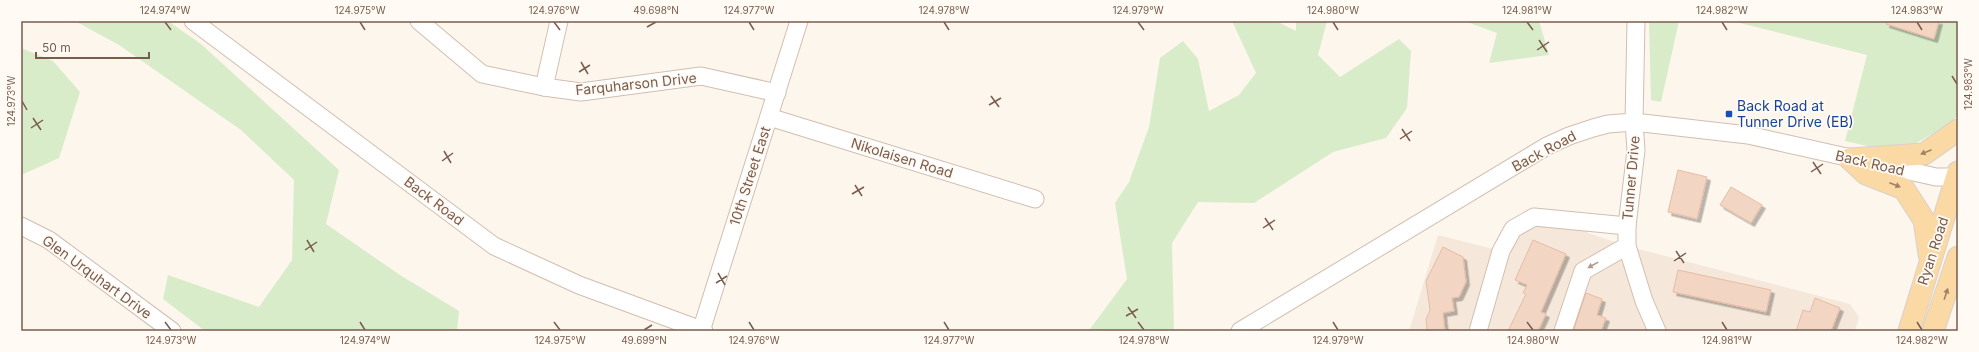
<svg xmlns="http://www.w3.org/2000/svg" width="1979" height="352" viewBox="0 0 1979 352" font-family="Inter,sans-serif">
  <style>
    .residential { fill: #f5e8da }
    .green { fill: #d8ecc9 }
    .building { fill: #f3d5c3; stroke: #e6bba3; filter: url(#shadow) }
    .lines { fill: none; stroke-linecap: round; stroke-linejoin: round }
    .minor-casing { stroke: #d1beb0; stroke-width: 19 }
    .major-casing { stroke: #dad1cd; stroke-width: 23 }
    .minor { stroke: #fff; stroke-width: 17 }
    .major { stroke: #fbd9a5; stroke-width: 21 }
    .oneway { fill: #a18267 }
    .oneway2 { fill: #af9d94 }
    .ticks { fill: none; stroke: #7a5c4d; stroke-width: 1.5 }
    .transit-dot { fill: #1a4fb4; stroke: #fffaf3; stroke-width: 1.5 }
    .labels { text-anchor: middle; stroke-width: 3.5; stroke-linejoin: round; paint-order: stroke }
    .street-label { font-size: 14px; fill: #7a5c4d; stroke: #fffaf3 }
    .transit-label { font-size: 14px; fill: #164399; stroke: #fffaf3; text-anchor: start }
    .neatline { fill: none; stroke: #7a5c4d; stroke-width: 1.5 }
    .ticks-label { font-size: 10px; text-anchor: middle; fill: #7a5c4d }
  </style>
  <defs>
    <filter id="shadow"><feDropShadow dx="3.5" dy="3.5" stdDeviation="0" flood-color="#0004"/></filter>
  </defs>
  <rect width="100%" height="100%" fill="#fdf6ec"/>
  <polygon class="residential" points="1534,217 1591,222 1588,233 1627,246 1850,304 1859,317 1855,331 1409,331 1438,235 1501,251"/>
  <g class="green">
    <polygon points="75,21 168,21 201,44 339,170 326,224 400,275 459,311 457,331 205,331 163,299 168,275 259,307 292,260 294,180 241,130 119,45"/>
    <polygon points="1232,21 1276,21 1296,31 1296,21 1327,21 1318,55 1340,77 1399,39 1411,51 1407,108 1386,138 1333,152 1254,203 1198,202 1172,243 1174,331 1098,331 1090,329 1127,279 1115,203 1129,182 1149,127 1160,58 1183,41 1198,59 1209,111 1239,95 1256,73"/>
    <polygon points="1464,21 1539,21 1549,55 1489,63 1497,33"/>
    <polygon points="1649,21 1679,21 1661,102 1651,100"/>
    <polygon points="1732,21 1958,21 1958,114 1953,121 1907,149 1889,151 1845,141 1867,55"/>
    <polygon points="21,48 53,61 80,92 59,158 21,175"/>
  </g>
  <g class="building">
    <polygon points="1887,21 1939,21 1934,39 1886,24"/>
    <polygon points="1678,170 1707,177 1697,219 1668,212"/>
    <polygon points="1731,187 1762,205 1751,223 1720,205"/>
    <polygon points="1533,240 1566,254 1541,312 1546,314 1538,331 1508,331 1526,294 1523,293 1527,285 1515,280"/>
    <polygon points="1443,247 1463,257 1466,282 1459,297 1452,298 1454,311 1443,313 1445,331 1427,331 1426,319 1430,310 1426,281"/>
    <polygon points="1678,270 1771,290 1766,312 1673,292"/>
    <polygon points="1586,293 1602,299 1597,315 1606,318 1601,331 1579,331 1574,329"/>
    <polygon points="1815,298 1840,308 1831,331 1796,331 1803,310 1810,312"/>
  </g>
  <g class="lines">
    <g class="minor-casing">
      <g id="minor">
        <polyline points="193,21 494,246 579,285 704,331"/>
        <polyline points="419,21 482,74 544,87 581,92 701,76 777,93"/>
        <polyline points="1636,21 1634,122 1636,150 1627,226 1627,246 1644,301 1657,331"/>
        <polyline points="544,87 559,21"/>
        <polyline points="769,117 1035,199"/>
        <polyline points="21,226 49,240 172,331"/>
        <polyline points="701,331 799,21"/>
        <polyline points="1240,331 1547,146 1569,136 1593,128 1608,124 1634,122 1748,135 1936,177 1958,177"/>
        <polyline points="1478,331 1501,251 1513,229 1534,217 1627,226"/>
        <polyline points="1563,331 1583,271 1627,246"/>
      </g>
    </g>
    <g class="major-casing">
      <g id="major">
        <polyline points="1850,159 1866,174 1904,189 1924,220 1929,254"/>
        <polyline points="1850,159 1924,154 1958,130"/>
        <polyline points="1909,331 1958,172"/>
        <polyline points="1933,331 1958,257"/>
      </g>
    </g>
    <use href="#minor" class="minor"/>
    <use href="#major" class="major"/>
  </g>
  <defs><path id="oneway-solid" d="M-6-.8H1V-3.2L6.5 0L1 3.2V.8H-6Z"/></defs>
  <g class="oneway">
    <use href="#oneway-solid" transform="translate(1926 152) rotate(157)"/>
    <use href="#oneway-solid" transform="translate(1895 185) rotate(21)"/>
    <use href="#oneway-solid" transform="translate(1946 294) rotate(-72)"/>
  </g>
  <use class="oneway2" href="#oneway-solid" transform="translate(1593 265) rotate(151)"/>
  <path class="ticks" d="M165,22L171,30M360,22L365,30M554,22L560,30M749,22L754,30M944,22L949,30M1138,22L1144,30M1333,22L1338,30M1527,22L1533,30M1722,22L1727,30M1917,22L1922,30M647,27L656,22M1539,40L1547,52M1537,50L1549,42M581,62L588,74M579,72L590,65M1952,76L1957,84M991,96L999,107M22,101L27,110M989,105L1001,98M33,118L41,130M31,128L43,120M1402,129L1410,141M1400,139L1412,131M444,151L451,163M442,161L453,153M1813,162L1821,174M1811,172L1823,164M855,185L862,196M852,194L864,187M1265,218L1273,230M1263,228L1275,220M307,240L314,252M305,250L317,242M1676,251L1684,263M1674,261L1686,253M718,273L725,285M716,283L727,276M1128,307L1136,318M1126,316L1138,309M165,322L171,330M360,322L365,330M554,322L560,330M749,322L754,330M944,322L949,330M1138,322L1144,330M1333,322L1338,330M1527,322L1533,330M1722,322L1727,330M1917,322L1922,330M644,330L652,325"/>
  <rect class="transit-dot" x="1725" y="110" width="8" height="8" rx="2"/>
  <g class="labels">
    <g class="street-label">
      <text transform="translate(636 84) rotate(-6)" y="5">Farquharson Drive</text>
      <text transform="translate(1544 151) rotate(-28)" y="5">Back Road</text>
      <text transform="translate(902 158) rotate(17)" y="5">Nikolaisen Road</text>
      <text transform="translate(1870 163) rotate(13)" y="5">Back Road</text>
      <text transform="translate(750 176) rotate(-72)" y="5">10th Street East</text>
      <text transform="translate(1631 178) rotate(-85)" y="5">Tunner Drive</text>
      <text transform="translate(434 201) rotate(37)" y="5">Back Road</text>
      <text transform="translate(1933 251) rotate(-72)" y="5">Ryan Road</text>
      <text transform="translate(97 277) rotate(36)" y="5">Glen Urquhart Drive</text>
    </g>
    <g class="transit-label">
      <text x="1737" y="111">Back Road at<tspan x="1737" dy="16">Tunner Drive (EB)</tspan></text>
    </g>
  </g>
  <rect width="1979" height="352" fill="none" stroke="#fffaf3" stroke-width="44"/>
  <path d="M36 52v6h113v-6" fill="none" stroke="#7a5c4d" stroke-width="2"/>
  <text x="42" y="52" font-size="12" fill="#7a5c4d" stroke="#fffaf3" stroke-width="3" paint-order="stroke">50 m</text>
  <rect x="22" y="22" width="1935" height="308" class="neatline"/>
  <g class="ticks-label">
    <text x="165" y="14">124.974°W</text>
    <text x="360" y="14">124.975°W</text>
    <text x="554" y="14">124.976°W</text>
    <text x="656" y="14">49.698°N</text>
    <text x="749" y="14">124.977°W</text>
    <text x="944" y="14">124.978°W</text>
    <text x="1138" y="14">124.979°W</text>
    <text x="1333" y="14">124.980°W</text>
    <text x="1527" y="14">124.981°W</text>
    <text x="1722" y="14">124.982°W</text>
    <text x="1917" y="14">124.983°W</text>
    <text transform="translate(1968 84) rotate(-90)" y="4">124.983°W</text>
    <text transform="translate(11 101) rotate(-90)" y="4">124.973°W</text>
    <text x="171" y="344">124.973°W</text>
    <text x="365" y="344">124.974°W</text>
    <text x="560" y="344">124.975°W</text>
    <text x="644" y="344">49.699°N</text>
    <text x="754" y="344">124.976°W</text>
    <text x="949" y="344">124.977°W</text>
    <text x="1144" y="344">124.978°W</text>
    <text x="1338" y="344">124.979°W</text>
    <text x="1533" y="344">124.980°W</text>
    <text x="1727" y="344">124.981°W</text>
    <text x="1922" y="344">124.982°W</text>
  </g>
</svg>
